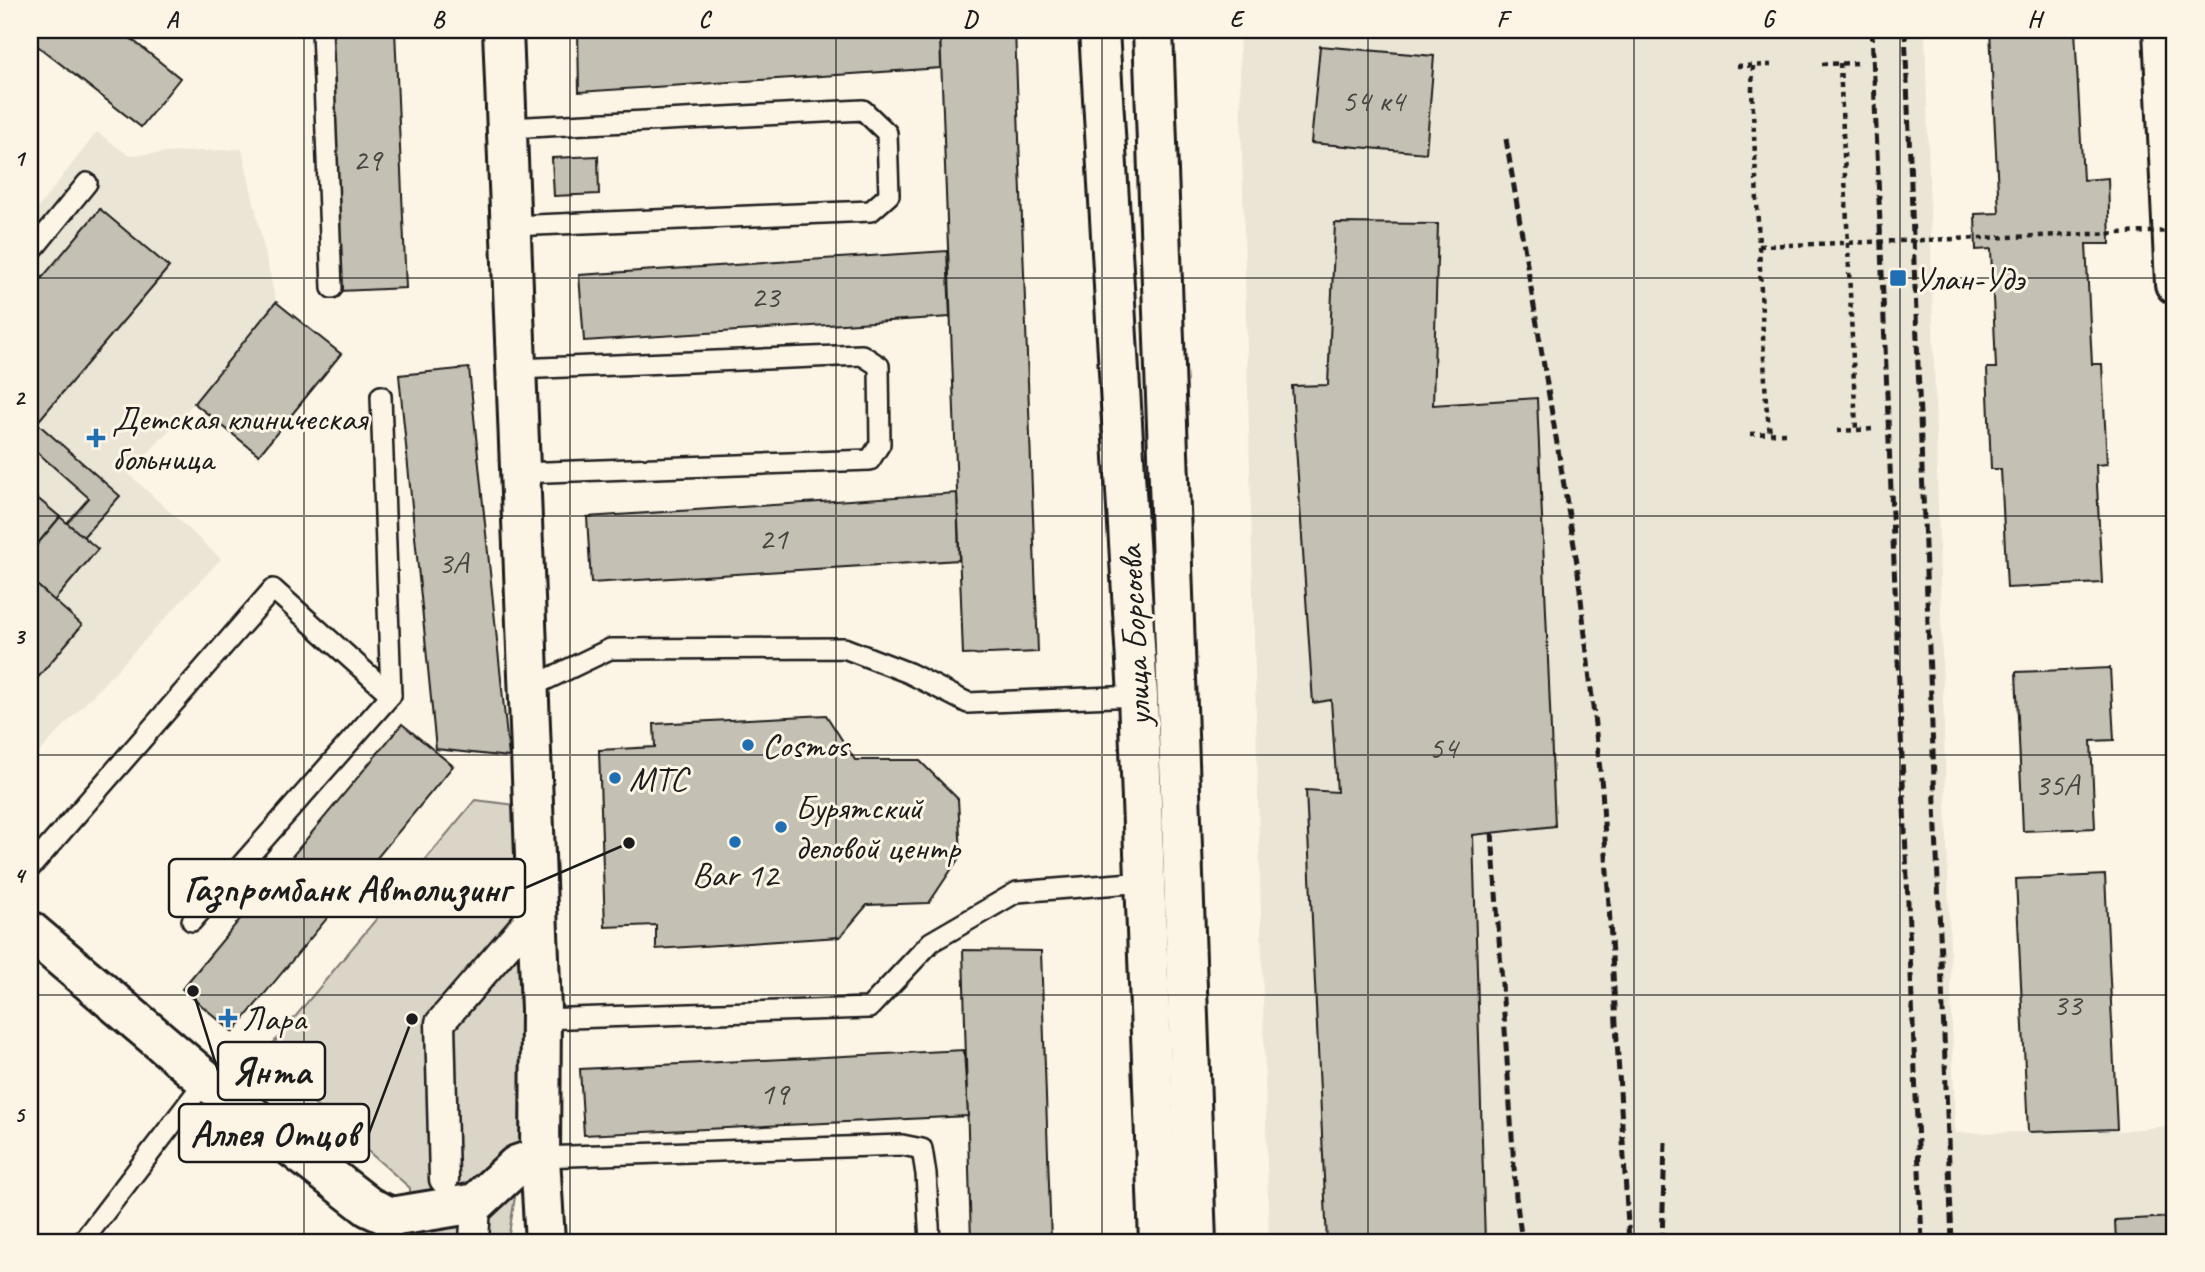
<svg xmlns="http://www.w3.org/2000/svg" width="2205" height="1272" viewBox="0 0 2205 1272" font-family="Caveat,sans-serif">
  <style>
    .built { fill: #ebe5d6 }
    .green { fill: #dbd5c8; stroke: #7c7872; stroke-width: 2 }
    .building { fill: #c4c0b3; stroke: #1c1c1c; stroke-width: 2 }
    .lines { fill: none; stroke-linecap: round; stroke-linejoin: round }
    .service-casing { stroke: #1c1c1c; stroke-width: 24 }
    .pedestrian-casing { stroke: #1c1c1c; stroke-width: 33 }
    .minor-casing { stroke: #1c1c1c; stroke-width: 44 }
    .primary-casing { stroke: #1c1c1c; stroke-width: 44 }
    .path { stroke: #1c1c1c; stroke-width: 4.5; stroke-dasharray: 5 5; stroke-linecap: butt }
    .service { stroke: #fcf5e5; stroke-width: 19 }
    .pedestrian { stroke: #fcf5e5; stroke-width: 28 }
    .minor { stroke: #fcf5e5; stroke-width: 38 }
    .primary { stroke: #fcf5e5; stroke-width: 38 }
    .rail { stroke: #1c1c1c; stroke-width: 5; stroke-dasharray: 10 5; stroke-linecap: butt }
    .path-bridge { stroke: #1c1c1c; stroke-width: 4.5; stroke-dasharray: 5 5; stroke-linecap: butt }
    .grid { fill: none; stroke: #1c1c1c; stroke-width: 2; stroke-opacity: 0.55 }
    .poi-dot { fill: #1f6fb2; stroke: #fcf5e5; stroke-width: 2.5 }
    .labels { text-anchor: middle; stroke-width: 6; stroke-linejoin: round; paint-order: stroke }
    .number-label { font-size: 32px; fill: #464542 }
    .poi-label { font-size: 35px; fill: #1c1c1c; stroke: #fcf5e5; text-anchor: start }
    .street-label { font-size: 35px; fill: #1c1c1c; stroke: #fcf5e5 }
    .leader { fill: none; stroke: #1c1c1c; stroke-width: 2.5 }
    .callout-dot { fill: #1c1c1c; stroke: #fcf5e5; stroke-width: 2.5 }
    .callout { fill: #fcf5e5; stroke: #1c1c1c; stroke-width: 2.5 }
    .callout-label { font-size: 37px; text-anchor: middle; font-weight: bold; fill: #1c1c1c }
    .neatline { fill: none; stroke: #1c1c1c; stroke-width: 2.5 }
    .grid-label { font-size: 23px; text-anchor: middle; font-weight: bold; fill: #1c1c1c }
  </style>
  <rect width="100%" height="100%" fill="#fcf5e5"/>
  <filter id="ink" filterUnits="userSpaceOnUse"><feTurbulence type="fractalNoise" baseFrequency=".0143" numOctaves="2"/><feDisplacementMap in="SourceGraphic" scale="14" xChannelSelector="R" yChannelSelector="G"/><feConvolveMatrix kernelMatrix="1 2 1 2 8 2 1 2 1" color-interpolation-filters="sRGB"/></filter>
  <g filter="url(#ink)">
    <g class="built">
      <polygon points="1239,30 1925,30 1955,1133 2121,1131 2175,1125 2175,1242 1269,1242"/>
      <polygon points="97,132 128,155 242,149 276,302 194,403 129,474 221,559 30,762 30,218"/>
    </g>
    <polygon class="green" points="475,800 533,807 541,1010 520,1029 523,1148 508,1240 501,1242 411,1242 410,1188 261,1058"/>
    <g class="building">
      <polygon points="30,30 120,30 180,78 141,127 30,40"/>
      <polygon points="329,30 395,30 406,288 340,291"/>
      <polygon points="578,30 940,30 941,68 579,92"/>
      <polygon points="940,30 1015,30 1038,652 963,655"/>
      <polygon points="1990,30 2075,30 2083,180 2108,178 2110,244 2086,244 2092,364 2102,364 2107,464 2096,465 2102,583 2007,588 2001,469 1991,469 1987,368 1996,368 1991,249 1976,250 1975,214 1999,213"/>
      <polygon points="1320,46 1434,56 1426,153 1311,143"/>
      <polygon points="598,156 599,194 554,196 552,158"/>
      <polygon points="100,209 169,267 30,431 30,292"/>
      <polygon points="1335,223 1438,224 1433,405 1537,398 1555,826 1473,835 1485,1242 1327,1242 1306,790 1337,792 1331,700 1313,703 1292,386 1328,385"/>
      <polygon points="947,251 950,317 584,341 579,275"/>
      <polygon points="276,302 341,354 259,455 194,403"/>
      <polygon points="469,368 509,757 436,749 399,375"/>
      <polygon points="37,423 120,496 83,537 67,523 89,498 30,446 30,431"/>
      <polygon points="30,492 60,517 30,553"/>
      <polygon points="957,493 959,560 591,583 587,517"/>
      <polygon points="60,517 98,549 54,601 30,579 30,553"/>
      <polygon points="30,579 82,625 30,687"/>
      <polygon points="2110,668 2114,740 2091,741 2095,828 2023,831 2016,672"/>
      <polygon points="826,715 855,760 919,760 958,799 961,855 929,903 867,905 840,937 656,949 656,925 605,927 599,750 655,747 654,724"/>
      <polygon points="402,724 453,766 233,1032 182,989"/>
      <polygon points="2105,875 2117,1129 2028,1132 2016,879"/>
      <polygon points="963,950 1041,951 1051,1242 971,1242"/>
      <polygon points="964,1050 968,1116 584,1135 580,1069"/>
      <polygon points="2175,1217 2175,1242 2116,1242 2115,1220"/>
    </g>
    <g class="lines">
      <g class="service-casing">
        <g id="service">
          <polyline points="322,30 332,288"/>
          <polyline points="508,128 863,110 887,133 889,195 871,211 511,226"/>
          <polyline points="30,253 87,183"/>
          <polyline points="516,369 862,355 879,366 880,444 870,460 520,473"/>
          <polyline points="529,688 610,649 844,648 909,673 968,703 1138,696"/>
          <polyline points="30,868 273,589 391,695"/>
          <polyline points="192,921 391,695 381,396"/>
          <polyline points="541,1019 869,1008 931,942 1017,892 1145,882"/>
          <polyline points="540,1157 902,1145 922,1149 926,1174 930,1242"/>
          <polyline points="82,1242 206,1080"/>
          <polyline points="382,1242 391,1217"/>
        </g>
      </g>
      <g class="pedestrian-casing">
        <g id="pedestrian">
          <polyline points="444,1179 440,1023 537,911"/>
          <polyline points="474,1242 476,1203"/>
        </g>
      </g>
      <g class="minor-casing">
        <g id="minor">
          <polyline points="503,30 541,1010 540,1157"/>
          <polyline points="2163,30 2175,284"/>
          <polyline points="30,931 206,1080 369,1207 391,1217 476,1203 517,1165 540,1157 545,1242"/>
        </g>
      </g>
      <g class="primary-casing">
        <g id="primary">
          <polyline points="1099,30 1138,696 1159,1242"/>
          <polyline points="1153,30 1196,1242"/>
        </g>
      </g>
      <g class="path">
        <polyline points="1840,63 1856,430"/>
        <polyline points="1822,64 1858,63"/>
        <polyline points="1737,66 1771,65"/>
        <polyline points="1753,66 1752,89 1766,403 1770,433"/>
        <polyline points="1837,431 1874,429"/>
        <polyline points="1750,434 1786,433"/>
      </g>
      <use href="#service" class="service"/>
      <use href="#pedestrian" class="pedestrian"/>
      <use href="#minor" class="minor"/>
      <use href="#primary" class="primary"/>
      <g class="rail">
        <polyline points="1872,30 1922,1242"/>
        <polyline points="1905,30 1952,1242"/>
        <polyline points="1506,139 1577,563 1602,788 1629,1242"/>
        <polyline points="1492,832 1516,1197 1522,1242"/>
        <polyline points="1662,1242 1665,1142"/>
      </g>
      <polyline class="path-bridge" points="1759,246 2175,231"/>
    </g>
  </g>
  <path class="grid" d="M304,30V1242M570,30V1242M836,30V1242M1102,30V1242M1368,30V1242M1634,30V1242M1900,30V1242M30,278H2175M30,516H2175M30,755H2175M30,995H2175"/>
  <g class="poi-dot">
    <rect x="1889" y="269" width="18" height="18" rx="3.5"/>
    <path d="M92.5 427.5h7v7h7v7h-7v7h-7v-7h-7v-7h7z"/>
    <circle cx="748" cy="745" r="7"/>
    <circle cx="615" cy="778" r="7"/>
    <circle cx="781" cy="827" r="7"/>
    <circle cx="735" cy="842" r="7"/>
    <path d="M224.5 1007.5h7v7h7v7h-7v7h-7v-7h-7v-7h7z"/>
  </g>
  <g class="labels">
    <g class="number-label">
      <text x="1373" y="111">54 к4</text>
      <text x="367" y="170">29</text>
      <text x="765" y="307">23</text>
      <text x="773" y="549">21</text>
      <text x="453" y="573">3А</text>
      <text x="1443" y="758">54</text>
      <text x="2057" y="795">35А</text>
      <text x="2067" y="1015">33</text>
      <text x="774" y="1104">19</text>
    </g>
    <g class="poi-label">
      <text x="1914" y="290">Улан-Удэ</text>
      <text x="112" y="430">Детская клиническая<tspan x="112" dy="40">больница</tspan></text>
      <text x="762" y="757">Cosmos</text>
      <text x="629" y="790">МТС</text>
      <text x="795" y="819">Бурятский<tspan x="795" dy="40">деловой центр</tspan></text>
      <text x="735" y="886" text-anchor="middle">Bar 12</text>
      <text x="242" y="1030">Лара</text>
    </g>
    <g class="street-label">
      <text transform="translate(1134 636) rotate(-93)" y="12">улица Борсоева</text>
    </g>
  </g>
  <path class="leader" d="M629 843L525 888M193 991L218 1071M412 1019L369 1133"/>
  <g class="callout-dot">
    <circle cx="629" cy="843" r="7"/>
    <circle cx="193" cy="991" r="7"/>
    <circle cx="412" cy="1019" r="7"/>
  </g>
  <g class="callout">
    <rect x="169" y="859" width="356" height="58" rx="7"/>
    <rect x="218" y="1042" width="107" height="58" rx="7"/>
    <rect x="179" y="1104" width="190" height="58" rx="7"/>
  </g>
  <g class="callout-label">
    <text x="347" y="901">Газпромбанк Автолизинг</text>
    <text x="271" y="1084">Янта</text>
    <text x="274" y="1146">Аллея Отцов</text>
  </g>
  <rect width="2205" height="1272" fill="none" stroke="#fcf5e5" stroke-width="77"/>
  <rect x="38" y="38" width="2128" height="1196" class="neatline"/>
  <g class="grid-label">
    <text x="172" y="27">A</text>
    <text x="438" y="27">B</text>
    <text x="704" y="27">C</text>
    <text x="970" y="27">D</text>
    <text x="1236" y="27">E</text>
    <text x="1502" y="27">F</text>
    <text x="1768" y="27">G</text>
    <text x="2034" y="27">H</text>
    <text x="19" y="166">1</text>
    <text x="19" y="405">2</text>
    <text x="19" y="644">3</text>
    <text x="19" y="883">4</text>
    <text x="19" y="1122">5</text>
  </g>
</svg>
